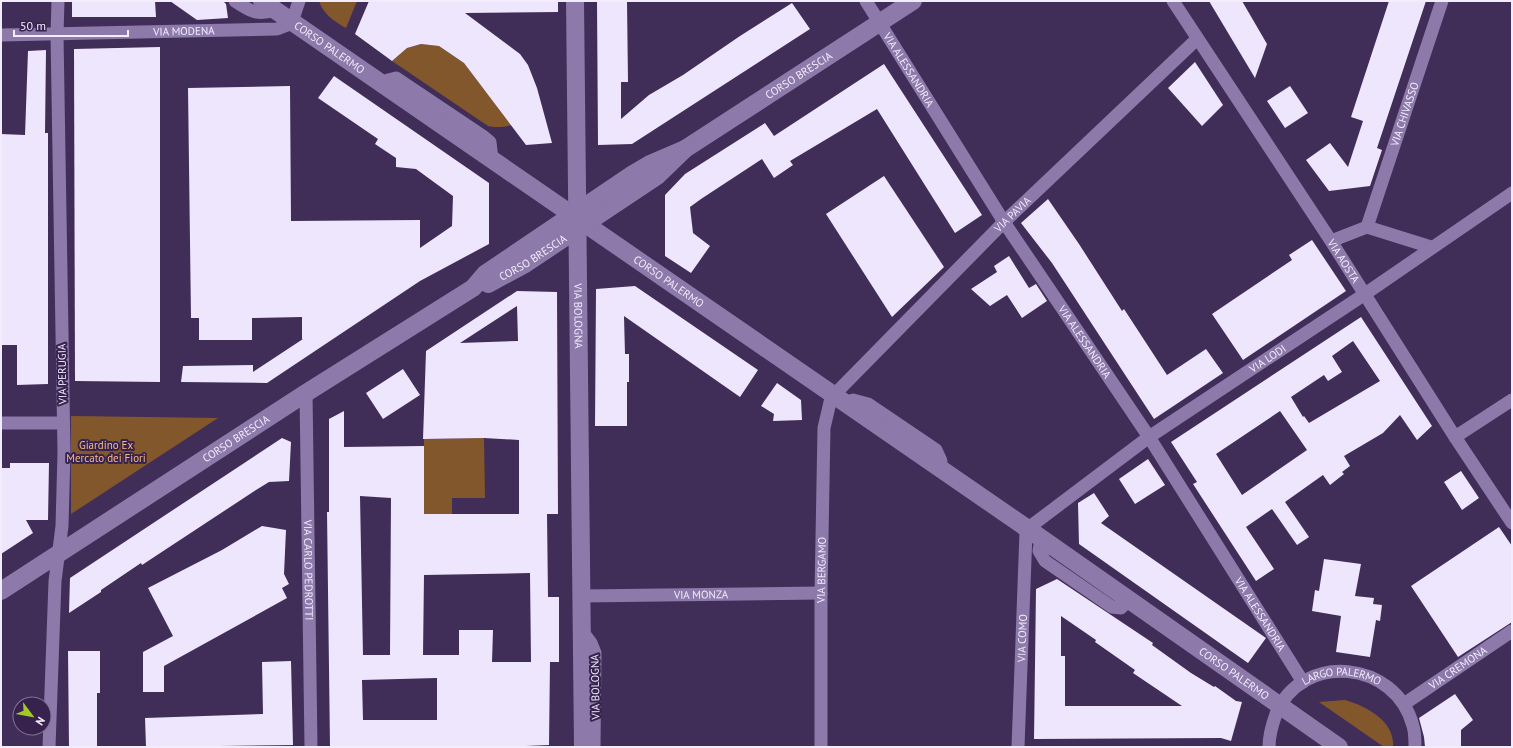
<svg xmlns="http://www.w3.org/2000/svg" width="1513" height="748" viewBox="0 0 1513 748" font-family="'PT Sans',sans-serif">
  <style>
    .green { fill: #83572c }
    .building { fill: #eee6fc; fill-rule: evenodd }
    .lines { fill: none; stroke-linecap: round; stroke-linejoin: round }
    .street { stroke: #8d79aa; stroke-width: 13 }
    .secondary { stroke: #8d79aa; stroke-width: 18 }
    .labels { text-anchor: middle; stroke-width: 4; stroke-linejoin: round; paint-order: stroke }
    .street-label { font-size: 11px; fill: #f2ecfd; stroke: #36224d }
    .park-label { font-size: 11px; fill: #f6b981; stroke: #36224d }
  </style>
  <rect width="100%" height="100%" fill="#402d58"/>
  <g class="green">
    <path d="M319,1H357L346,28C335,22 323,14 319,1Z"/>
    <path d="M421,44L439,46L464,63L512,125C503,127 497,128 488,126L392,61L407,48Z"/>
    <polygon points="71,416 72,416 218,418 71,514"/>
    <polygon points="484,438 485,498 452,498 452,514 424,514 424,439"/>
    <path d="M1345,700C1366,706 1395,721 1393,747H1384L1319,702Z"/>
  </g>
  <g class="building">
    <polygon points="72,1 155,1 156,17 72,17"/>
    <polygon points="170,1 223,1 226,4 228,18 197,20"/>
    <polygon points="369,1 558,1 558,12 465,13 520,54 528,65 537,88 552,143 526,145 464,63 439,46 421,44 407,48 392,61 355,34"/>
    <polygon points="597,1 627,1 628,82 621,82 621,119 649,95 683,75 740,36 792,3 810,29 632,144 598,145"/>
    <polygon points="1209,1 1242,1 1267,44 1255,78"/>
    <polygon points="1389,1 1426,1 1377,148 1382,150 1370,186 1329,191 1306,160 1330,143 1348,167 1363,121 1351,117"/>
    <polygon points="160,47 160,382 75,381 74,49"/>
    <polygon points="46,50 45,133 48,133 48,384 17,385 17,345 1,345 1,134 25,135 28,51"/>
    <polygon points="1195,62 1223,105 1202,126 1168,88"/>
    <polygon points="884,64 982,215 955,233 877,109 790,161 793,165 774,178 762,159 701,199 690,207 693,233 710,246 691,273 665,256 665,195 685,174 765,123 774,136"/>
    <polygon points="334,76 489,183 489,244 420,281 267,383 181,382 183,366 253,365 253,372 303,339 302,339 302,317 252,318 252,340 199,340 199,318 191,318 188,88 290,86 291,221 420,220 420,248 452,226 453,196 416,169 396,167 396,158 375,144 378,139 318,98"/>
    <polygon points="1290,86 1308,113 1285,128 1267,101"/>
    <polygon points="884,176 944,267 892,317 826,214"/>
    <polygon points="1048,199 1079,244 1122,311 1124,309 1167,375 1206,349 1223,373 1154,419 1052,263 1021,223"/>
    <polygon points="1312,240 1346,291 1243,360 1212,314 1292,260 1289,255"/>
    <polygon points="1009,256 1029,288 1036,284 1047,301 1022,318 1007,295 990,306 971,289 997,272 994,266"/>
    <polygon points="635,286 758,370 740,397 624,316 625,354 629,354 629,382 627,382 627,426 595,426 596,289"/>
    <path d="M517,291L557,292L558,514H547L548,597H559V662H550L549,745L502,747H330L327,512H329V419L344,411V447L424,446V514H519V440L484,438L423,439L426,351ZM517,306L518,341L460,343ZM360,496L391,498L390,655H363ZM530,573L531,662H492L493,630H459V655H423L424,575ZM437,678V720H363L362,680Z"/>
    <path d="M1361,317L1432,426L1417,440L1400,415L1383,433L1344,456L1350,466L1342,472L1344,474L1330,485L1323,475L1285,502L1309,537L1297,545L1272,509L1246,527L1274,569L1256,581L1193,484L1197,482L1171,442ZM1353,341L1380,381L1309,423L1304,416L1303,417L1291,397L1324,375L1328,381L1342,372L1332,356ZM1280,411L1307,450L1242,495L1216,454Z"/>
    <polygon points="403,369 420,395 383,419 366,393"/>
    <polygon points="777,383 801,400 802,420 773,421 774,414 761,406"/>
    <polygon points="282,438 291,442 289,481 269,482 256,490 142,565 141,563 101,590 101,592 69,613 70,578"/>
    <polygon points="1148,459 1165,485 1135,504 1119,479"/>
    <polygon points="10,463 49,463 48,520 26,520 33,533 1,554 1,468 10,468"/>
    <polygon points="1461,471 1479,498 1462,510 1444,482"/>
    <polygon points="1094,493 1109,516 1101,523 1266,638 1248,663 1079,544 1078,503"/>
    <polygon points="262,526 286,530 284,574 289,584 282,588 287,598 164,666 164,692 143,692 143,652 173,636 148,588 222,550"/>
    <polygon points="1499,527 1512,546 1512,622 1458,657 1411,586"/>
    <polygon points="1324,559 1361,564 1355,596 1374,598 1373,604 1382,605 1380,621 1376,620 1370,657 1336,652 1341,616 1312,611 1315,590 1319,591"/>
    <path d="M1057,579L1153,643L1152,645L1191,673L1214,687L1215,686L1236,701L1242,702L1231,741L1221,738L1034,739L1036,589ZM1061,616L1096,640L1095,642L1135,670L1133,673L1182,706H1065V656H1061Z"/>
    <polygon points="68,651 100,651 100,693 97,693 97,747 69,747"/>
    <polygon points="291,661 293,745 146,747 145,718 263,714 262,662"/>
    <polygon points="1455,694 1473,720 1461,730 1461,747 1425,747 1424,737 1419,718"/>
  </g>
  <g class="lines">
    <g class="street">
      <path d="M235,1C250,11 257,16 275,10"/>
      <path id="s1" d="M866,1L1004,222L1149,437L1303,682"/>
      <path id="s2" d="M1173,1L1331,241L1455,437L1512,523"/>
      <path id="s3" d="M1,35L277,29L290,24L292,22L299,1"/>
      <polyline points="384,85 388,80 396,78 484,137 490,142 492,160"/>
      <path id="s4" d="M1367,227L1442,1"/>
      <polyline points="1331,241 1367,227 1431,247"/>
      <path id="s5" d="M306,393L311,747"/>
      <polyline points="845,403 853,400 868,404 936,450 941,461 938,467"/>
      <polyline points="1,423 63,423"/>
      <polyline points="1455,437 1512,400"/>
      <polyline points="1041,538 1039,551 1045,561 1112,607 1121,608 1129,600"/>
      <path id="s6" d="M582,596L821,593"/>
      <polyline points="582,631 591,643 595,653 594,747"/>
      <path id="s7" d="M1404,704L1512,631"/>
      <polyline points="49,747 55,581 62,526 64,453 57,34 58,1"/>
      <path id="s8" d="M821,747V593L824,428L831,398L1004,222L1197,39"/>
      <path id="s9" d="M1018,747L1026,532L1031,526L1149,437L1365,294L1512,193"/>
      <path id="s10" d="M1269,747C1269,735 1272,725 1276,714C1302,651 1396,660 1413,726C1415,732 1415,740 1415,747"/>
    </g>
    <g class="secondary">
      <path id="s11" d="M262,1L1028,529L1339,747"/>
      <path id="s12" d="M575,1L583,747"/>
      <path id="s13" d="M488,284L525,264L657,176L685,149L913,1"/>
      <path id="s14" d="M1,591L306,393L473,288L485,274L633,174L650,164L685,149"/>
    </g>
  </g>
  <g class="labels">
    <g class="street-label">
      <text dy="4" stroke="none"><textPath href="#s3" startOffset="183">VIA MODENA</textPath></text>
      <text dy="4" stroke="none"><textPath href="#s11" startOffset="82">CORSO PALERMO</textPath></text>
      <text dy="4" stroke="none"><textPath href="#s1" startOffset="81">VIA ALESSANDRIA</textPath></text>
      <text dy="4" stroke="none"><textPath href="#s13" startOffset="375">CORSO BRESCIA</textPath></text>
      <text dy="4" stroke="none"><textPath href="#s4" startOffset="119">VIA CHIVASSO</textPath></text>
      <text dy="4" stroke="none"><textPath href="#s8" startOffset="608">VIA PAVIA</textPath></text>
      <text dy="4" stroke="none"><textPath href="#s13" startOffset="52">CORSO BRESCIA</textPath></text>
      <text dy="4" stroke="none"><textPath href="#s2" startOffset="311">VIA AOSTA</textPath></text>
      <text dy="4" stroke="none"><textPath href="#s11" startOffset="494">CORSO PALERMO</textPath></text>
      <text dy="4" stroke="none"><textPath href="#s12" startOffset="315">VIA BOLOGNA</textPath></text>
      <text dy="4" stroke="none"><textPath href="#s1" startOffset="405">VIA ALESSANDRIA</textPath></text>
      <text dy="4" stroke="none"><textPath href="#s9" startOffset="513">VIA LODI</textPath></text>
      <text transform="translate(62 374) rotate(-91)" y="4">VIA PERUGIA</text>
      <text dy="4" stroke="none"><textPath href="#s14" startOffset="280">CORSO BRESCIA</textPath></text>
      <text dy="4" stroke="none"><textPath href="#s5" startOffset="177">VIA CARLO PEDROTTI</textPath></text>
      <text dy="4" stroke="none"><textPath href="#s8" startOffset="177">VIA BERGAMO</textPath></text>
      <text dy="4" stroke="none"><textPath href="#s6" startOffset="119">VIA MONZA</textPath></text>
      <text dy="4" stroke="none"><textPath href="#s1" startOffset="729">VIA ALESSANDRIA</textPath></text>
      <text dy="4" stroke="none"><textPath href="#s9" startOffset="109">VIA COMO</textPath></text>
      <text dy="4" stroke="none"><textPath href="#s7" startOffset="65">VIA CREMONA</textPath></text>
      <text dy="4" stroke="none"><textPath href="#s11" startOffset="1182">CORSO PALERMO</textPath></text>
      <text dy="4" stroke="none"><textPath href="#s10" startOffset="117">LARGO PALERMO</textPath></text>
      <text transform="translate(595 687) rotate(-91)" y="4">VIA BOLOGNA</text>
    </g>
    <g class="park-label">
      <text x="106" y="449">Giardino Ex<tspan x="106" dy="13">Mercato dei Fiori</tspan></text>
    </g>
  </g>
  <rect width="1513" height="748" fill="none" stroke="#f2ecfd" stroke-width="4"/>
  <g transform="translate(32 716) rotate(122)"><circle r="19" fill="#36224d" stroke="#817393"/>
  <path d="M0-3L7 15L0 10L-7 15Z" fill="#a3c927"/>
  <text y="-6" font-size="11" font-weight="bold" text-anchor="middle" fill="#f2ecfd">N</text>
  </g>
  <path d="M14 30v6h114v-6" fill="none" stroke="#f2ecfd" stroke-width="2"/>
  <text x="20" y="30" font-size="12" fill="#f2ecfd" stroke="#36224d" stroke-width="3" paint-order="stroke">50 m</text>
</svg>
